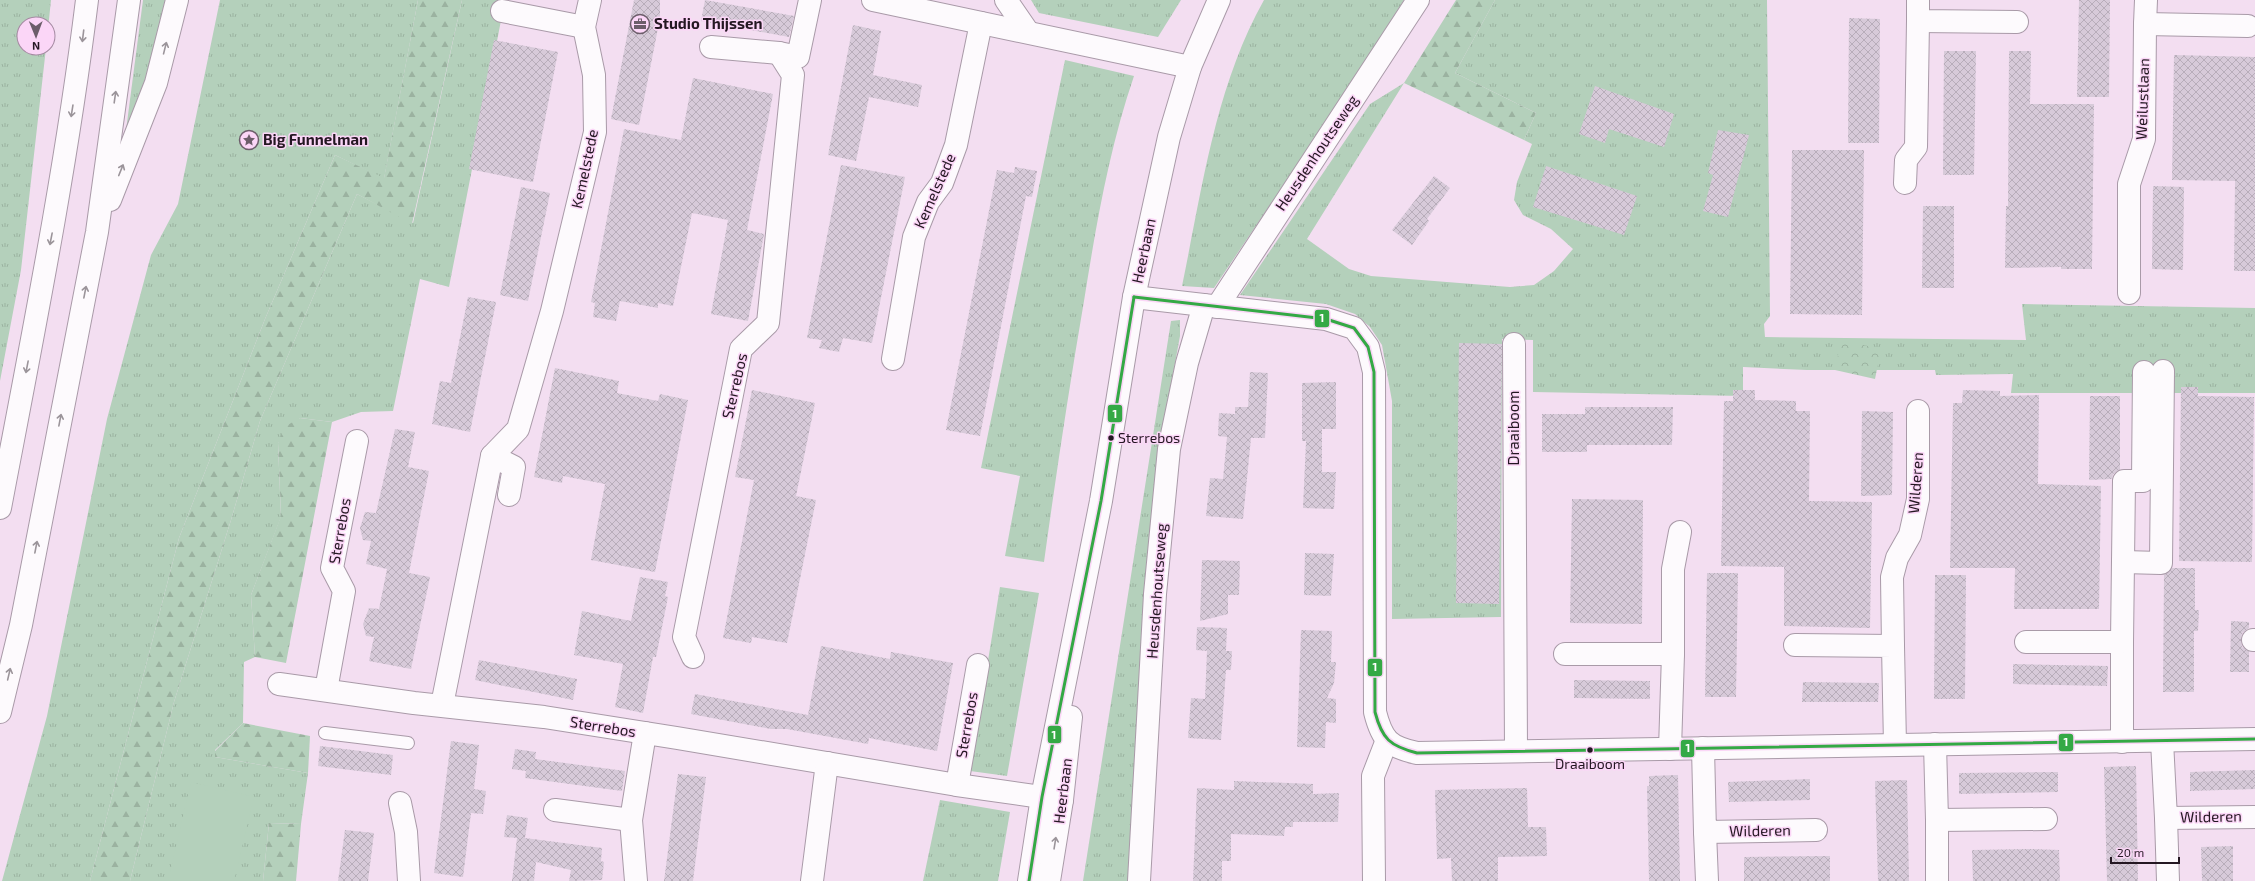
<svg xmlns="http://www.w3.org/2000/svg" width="2255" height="881" viewBox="0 0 2255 881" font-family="'Exo 2',sans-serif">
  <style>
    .grass { fill: url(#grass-tufts) }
    .forest { fill: url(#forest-firs) }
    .park { fill: url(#park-crowns) }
    .garden { fill: #b4d0bb }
    .building { fill: url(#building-cross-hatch) }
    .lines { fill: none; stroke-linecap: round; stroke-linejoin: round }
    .lane-casing { stroke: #a99aa8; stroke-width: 14 }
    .street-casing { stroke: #a99aa8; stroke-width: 24 }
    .secondary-casing { stroke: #a99aa8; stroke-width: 24 }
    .highway-casing { stroke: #a99aa8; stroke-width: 24 }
    .lane { stroke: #fdfafd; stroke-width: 12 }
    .street { stroke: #fdfafd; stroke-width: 22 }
    .secondary { stroke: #fdfafd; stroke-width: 22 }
    .highway { stroke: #fdfafd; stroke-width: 22 }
    .bus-1-casing { stroke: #fbd6f7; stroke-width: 6 }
    .bus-1 { stroke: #34a945; stroke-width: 3 }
    .oneway { stroke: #9b949a }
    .bus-dot { fill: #241722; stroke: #fbd6f7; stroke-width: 1.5 }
    .labels { text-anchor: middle; stroke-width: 3; stroke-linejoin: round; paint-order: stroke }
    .bus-label { font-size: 14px; fill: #241722; stroke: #fbd6f7; text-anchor: start }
    .poi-label { font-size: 15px; font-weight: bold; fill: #241722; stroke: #fbd6f7; text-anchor: start }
    .street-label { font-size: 15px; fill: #241722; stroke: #fbd6f7 }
    .line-badge { stroke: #fbd6f7; stroke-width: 1.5 }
    .badge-label { font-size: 11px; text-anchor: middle; font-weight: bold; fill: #fff }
  </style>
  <defs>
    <pattern id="grass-tufts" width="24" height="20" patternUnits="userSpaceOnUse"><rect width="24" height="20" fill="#b4d0bb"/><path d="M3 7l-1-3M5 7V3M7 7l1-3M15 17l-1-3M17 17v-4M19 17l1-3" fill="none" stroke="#9bb2a0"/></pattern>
    <pattern id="forest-firs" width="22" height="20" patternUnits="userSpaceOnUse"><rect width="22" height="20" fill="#b4d0bb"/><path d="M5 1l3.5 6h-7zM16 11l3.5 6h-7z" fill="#9bb2a0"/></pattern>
    <pattern id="park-crowns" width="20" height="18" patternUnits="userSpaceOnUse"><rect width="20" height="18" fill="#b4d0bb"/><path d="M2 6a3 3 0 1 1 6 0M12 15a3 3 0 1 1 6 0" fill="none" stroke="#9bb2a0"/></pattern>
    <pattern id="building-cross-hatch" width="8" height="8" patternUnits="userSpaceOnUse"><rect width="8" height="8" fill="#d7cad9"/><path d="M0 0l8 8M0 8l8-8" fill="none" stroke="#b8adba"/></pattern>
  </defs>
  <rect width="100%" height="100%" fill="#f3def1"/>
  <g class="grass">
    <polygon points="0,0 51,0 48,29 48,24 24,24 24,48 46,48 21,270 0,381"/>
    <polygon points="143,0 173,0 153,76 125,138"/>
    <polygon points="220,0 418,0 384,179 335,155 265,319 179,538 90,881 2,881 47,716 107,419 151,255 178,204"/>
    <polygon points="462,0 505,0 449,287 420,279 393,411 361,412 332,422 300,418 278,443 281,517 251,595 255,657 244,662 243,723 215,750 215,757 308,773 301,824 269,823 263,881 130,881 174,702 231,520 260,421 357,194 413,223"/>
    <polygon points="1031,0 1181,0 1158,37 1039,13"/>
    <path d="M1264,0H1404L1336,107L1214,288L1182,286C1202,190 1215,87 1264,0Z"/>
    <polygon points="1495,0 1767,0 1770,316 1764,324 1765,337 2026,340 2022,304 2255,308 2255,393 2011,393 2013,374 1936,375 1935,370 1807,370 1743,367 1743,396 1533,392 1533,340 1502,339 1501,617 1392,619 1392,401 1382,345 1370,327 1355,314 1326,304 1240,295 1370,104 1404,83 1307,239 1349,269 1371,276 1510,287 1534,285 1554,271 1573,249 1551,229 1523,215 1514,200 1517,182 1532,144 1524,140 1536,113 1455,73"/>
    <path d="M1065,60L1134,76C1109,149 1096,226 1084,301C1069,388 1056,475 1044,562L1005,556L1020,476L981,468Z"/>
    <polygon points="1180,320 1180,336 1164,423 1134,881 1083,881 1171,321"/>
    <polygon points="1000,587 1039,593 1007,776 970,771"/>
    <polygon points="940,800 1010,812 998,881 923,881"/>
  </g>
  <g class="forest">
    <polygon points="418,0 462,0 412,224 357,194 260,421 231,520 174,702 130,881 90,881 179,538 265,319 335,155 384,178"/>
    <polygon points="1456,0 1495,0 1455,73 1536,113 1524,140 1404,83"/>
    <polygon points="300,418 332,422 286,663 255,657 251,595 281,516 278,443 284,427"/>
    <polygon points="243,723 310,736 308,773 215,757 215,751"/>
    <polygon points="269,823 301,824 296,881 263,881"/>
  </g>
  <polygon class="park" points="1841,340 1881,349 1875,379 1835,370"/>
  <polygon class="garden" points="191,782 254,797 234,881 168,881"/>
  <g class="building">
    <polygon points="634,0 660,0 660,18 639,125 611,119"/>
    <polygon points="705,0 794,16 789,37 701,21"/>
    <polygon points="2079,0 2110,0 2109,97 2077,97"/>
    <polygon points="1849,18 1880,19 1879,143 1848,143"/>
    <polygon points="853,25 881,31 873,75 922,85 918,107 869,97 856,161 828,155"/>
    <polygon points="494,40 558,52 533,182 469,169"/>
    <polygon points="1944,51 1976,51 1974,175 1943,175"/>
    <polygon points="2009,51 2031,51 2030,104 2094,104 2092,269 2061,269 2061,267 2005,268 2006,206 2008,206"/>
    <polygon points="2174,55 2255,57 2255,271 2234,271 2235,181 2172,180"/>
    <polygon points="693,78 773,94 747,230 764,234 748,321 711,314 728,220 692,213 673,306 658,303 658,308 620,301 616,321 593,317 595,303 591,302 624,129 681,140"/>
    <polygon points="1595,86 1674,114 1664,147 1609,129 1605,143 1579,134"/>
    <polygon points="1718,130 1749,135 1728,217 1703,211 1713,175 1708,173"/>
    <polygon points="1792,150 1864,150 1862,315 1790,314"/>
    <polygon points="841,165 905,177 872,343 843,338 839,352 819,348 822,340 807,338"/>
    <polygon points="1546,166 1637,196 1624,235 1533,207"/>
    <polygon points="1015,167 1037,171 1032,197 1026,196 980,436 946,430 997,170 1014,173"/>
    <polygon points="1434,176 1450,188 1427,219 1429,221 1412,245 1392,230"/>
    <polygon points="2153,186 2184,187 2183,270 2152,269"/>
    <polygon points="521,187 550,193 528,301 500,295"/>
    <polygon points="1923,206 1954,206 1954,288 1922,288"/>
    <polygon points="468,297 496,302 470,432 432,424 440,381 451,383"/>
    <polygon points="1459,343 1502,344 1499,604 1456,603"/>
    <polygon points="555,368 619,381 617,393 658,401 660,394 688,400 655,572 591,560 605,484 563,476 562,483 534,477"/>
    <polygon points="1250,372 1268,373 1265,438 1251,438 1243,519 1206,516 1210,478 1223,479 1227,437 1218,436 1219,413 1235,414 1235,407 1248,407"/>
    <polygon points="1336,382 1336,429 1322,429 1322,472 1336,472 1334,509 1303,508 1306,441 1302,441 1302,383"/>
    <polygon points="2181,387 2198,387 2198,396 2254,397 2252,562 2179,561"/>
    <polygon points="752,390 815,403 796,496 816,500 787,643 752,637 751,643 723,638 754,480 735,477"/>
    <polygon points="1733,390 1755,390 1755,400 1796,401 1796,411 1810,411 1809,501 1872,502 1870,628 1784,626 1784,567 1721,566 1724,401 1733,401"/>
    <polygon points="1963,390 2000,391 2000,396 2039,395 2038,484 2101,486 2099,609 2014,609 2015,568 1950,568 1953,403 1962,403"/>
    <polygon points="2090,396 2120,396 2120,470 2113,474 2112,479 2089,480"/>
    <polygon points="1585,407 1673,407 1672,445 1587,445 1587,452 1542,452 1542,414 1585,414"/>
    <polygon points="1862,411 1893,412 1892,495 1861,496"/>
    <polygon points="395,429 415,432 408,467 429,471 409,573 430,577 411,669 369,661 374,637 366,636 363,624 369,608 379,609 387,569 366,564 371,541 363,540 360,528 365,512 376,513"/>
    <polygon points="1572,499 1643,500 1642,624 1570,623"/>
    <polygon points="1305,553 1334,554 1331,596 1304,595"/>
    <polygon points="1202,560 1240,561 1239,595 1228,595 1228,614 1200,621"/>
    <polygon points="2172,568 2195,568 2195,610 2199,610 2198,631 2194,631 2194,692 2163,692 2164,575"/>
    <polygon points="1707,573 1738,573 1736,697 1705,697"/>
    <polygon points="1935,575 1966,575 1965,699 1934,699"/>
    <polygon points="640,577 668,582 665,596 668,597 656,657 653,657 643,713 615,707 623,664 574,655 582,611 631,621"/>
    <polygon points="2231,621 2249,622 2249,628 2242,633 2241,640 2242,647 2249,651 2249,672 2230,672"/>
    <polygon points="1197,627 1227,628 1226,651 1232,651 1231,670 1226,670 1221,740 1188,738 1191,698 1205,699 1207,651 1196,650"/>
    <polygon points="1301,630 1332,631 1331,662 1336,662 1334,683 1327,698 1336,699 1336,723 1326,722 1325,748 1297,747"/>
    <polygon points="821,646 890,659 891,652 953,663 937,751 869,738 868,744 787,729 771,729 691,714 695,694 808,715"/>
    <polygon points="479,660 577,679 573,700 475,680"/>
    <polygon points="2013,664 2108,666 2107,686 2013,684"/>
    <polygon points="1574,680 1650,681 1650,699 1574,698"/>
    <polygon points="1803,682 1879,683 1878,702 1802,702"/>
    <polygon points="451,741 479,745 474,789 486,791 483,814 471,813 463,877 434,873"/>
    <polygon points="320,746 393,755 391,775 318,766"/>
    <polygon points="515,749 536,752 535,759 625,771 622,791 525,778 526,771 512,769"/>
    <polygon points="2136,766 2138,881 2107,881 2104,767"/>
    <polygon points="2255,770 2255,789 2190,791 2190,772"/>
    <polygon points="2058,772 2058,792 1959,794 1959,773"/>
    <polygon points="678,774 706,777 693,881 664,881"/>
    <polygon points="1678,775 1680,881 1649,881 1647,786 1649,786 1649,776"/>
    <polygon points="1810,779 1810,800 1729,802 1728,782"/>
    <polygon points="1907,780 1909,881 1878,881 1875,781"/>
    <polygon points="1234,781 1313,784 1313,794 1339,793 1338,822 1293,822 1293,827 1285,827 1284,836 1231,834 1231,861 1222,861 1222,881 1193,881 1197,788 1234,790"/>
    <polygon points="1527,788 1528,827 1546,827 1547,856 1498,857 1498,881 1452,881 1451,858 1437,859 1435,790"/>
    <polygon points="507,815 528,818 525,838 602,848 601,861 604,862 602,880 569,881 571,870 536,862 534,881 512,881 517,838 504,837"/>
    <polygon points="345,830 374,833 368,881 338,881"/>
    <polygon points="2233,846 2233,881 2202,881 2201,847"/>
    <polygon points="2029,849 2059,850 2060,881 1973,881 1972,850"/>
    <polygon points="1830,856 1830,881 1744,881 1744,857"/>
  </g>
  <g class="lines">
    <g class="lane-casing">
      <polyline id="lane" points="325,733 408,743"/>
    </g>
    <g class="street-casing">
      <g id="street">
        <polyline points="873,0 1190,67"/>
        <polyline points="1006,0 1028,32"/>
        <polyline points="1918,0 1918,21 2017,22"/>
        <polyline points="2146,0 2145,24 2248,26"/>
        <polyline points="502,11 584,27"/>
        <polyline points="711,47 779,53 798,57 810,0"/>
        <polyline points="1905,183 1906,160 1916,147 1918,21"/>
        <polyline points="2129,293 2129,184 2144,139 2145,24"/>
        <path d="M1134,297L1326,319L1354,328L1368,347L1374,372L1375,712C1382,740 1389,747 1417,753L2255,739"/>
        <polyline points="1217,307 1418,0"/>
        <polyline points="1514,344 1516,751"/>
        <polyline points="893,359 914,237 928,202 942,183 956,145 981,23"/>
        <polyline points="492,456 514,467 509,495"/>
        <polyline points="2123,562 2161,563 2163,371"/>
        <polyline points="2253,640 2255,640"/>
        <polyline points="2026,642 2122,642 2122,742"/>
        <polyline points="2122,642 2124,481 2143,481 2144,372"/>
        <polyline points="1795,645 1893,646 1895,745"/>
        <polyline points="1893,646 1892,577 1897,558 1910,535 1918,499 1918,411"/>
        <polyline points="1565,654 1673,654 1670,749"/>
        <polyline points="1673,654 1673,569 1680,532"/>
        <polyline points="693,657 684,637 741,349 768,323 793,75 779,53"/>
        <polyline points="279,684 414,703 544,717 677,738 957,785 1062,800"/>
        <polyline points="326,690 344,591 332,568 357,441"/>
        <polyline points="442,705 492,456 518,429 552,311 595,132 594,75 584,27 590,0"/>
        <polyline points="2162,741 2166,818 2255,817"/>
        <polyline points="1935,744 1937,820 2046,819"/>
        <polyline points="1703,748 1705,832 1816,830"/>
        <polyline points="957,785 978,665"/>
        <polyline points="400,803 406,832 409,881"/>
        <polyline points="555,810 631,820"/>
        <polyline points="2166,818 2168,881"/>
        <polyline points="1937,820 1937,881"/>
        <polyline points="1705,832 1707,881"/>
        <polyline points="636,881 631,820 645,733"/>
        <polyline points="812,881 827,763"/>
        <polyline points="1139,881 1155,594 1169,449 1187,363 1204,305"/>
        <polyline points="1374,881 1373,776 1387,740"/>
      </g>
    </g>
    <g class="secondary-casing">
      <g id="secondary">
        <polyline points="1029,881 1042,797 1101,501 1134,297 1169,137 1190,67 1219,0"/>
        <polyline points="1049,881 1062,800 1071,717"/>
      </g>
    </g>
    <g class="highway-casing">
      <g id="highway">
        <polyline points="110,200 156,83 177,0"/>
        <path d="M0,508C32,339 66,171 87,0"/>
        <polyline points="0,712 21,625 97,232 129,0"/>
      </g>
    </g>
    <use href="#lane" class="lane"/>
    <use href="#street" class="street"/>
    <use href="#secondary" class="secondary"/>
    <use href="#highway" class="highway"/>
    <g class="bus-1-casing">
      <g id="bus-1">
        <path d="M1134,297L1326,319L1354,328L1368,347L1374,372L1375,712C1382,739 1390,746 1417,753L2255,739"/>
        <polyline points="1029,881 1042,797 1101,501 1134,297"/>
      </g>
    </g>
    <use href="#bus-1" class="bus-1"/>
  </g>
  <defs><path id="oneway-shaft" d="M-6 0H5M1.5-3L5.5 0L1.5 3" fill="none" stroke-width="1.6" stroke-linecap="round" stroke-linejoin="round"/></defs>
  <g class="oneway">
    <use href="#oneway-shaft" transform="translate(83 36) rotate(97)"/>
    <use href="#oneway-shaft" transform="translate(165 48) rotate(-76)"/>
    <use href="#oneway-shaft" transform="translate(115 97) rotate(-82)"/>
    <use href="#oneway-shaft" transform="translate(72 111) rotate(99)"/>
    <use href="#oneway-shaft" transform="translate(121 170) rotate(-68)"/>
    <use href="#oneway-shaft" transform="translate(51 239) rotate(101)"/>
    <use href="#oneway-shaft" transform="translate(85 292) rotate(-79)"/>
    <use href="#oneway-shaft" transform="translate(27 367) rotate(101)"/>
    <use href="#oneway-shaft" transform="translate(60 420) rotate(-79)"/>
    <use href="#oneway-shaft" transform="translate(36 547) rotate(-79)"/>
    <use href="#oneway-shaft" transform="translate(9 674) rotate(-77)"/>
    <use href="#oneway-shaft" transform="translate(1055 843) rotate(-81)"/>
  </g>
  <defs>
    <g id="office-ring" transform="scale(1)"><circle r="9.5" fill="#fbd6f7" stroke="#6c5d6a" stroke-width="1.5"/><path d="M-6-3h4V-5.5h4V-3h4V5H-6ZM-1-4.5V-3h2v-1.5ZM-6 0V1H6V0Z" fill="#6c5d6a"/></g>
    <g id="sight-ring" transform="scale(1)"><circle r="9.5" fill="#fbd6f7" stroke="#6c5d6a" stroke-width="1.5"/><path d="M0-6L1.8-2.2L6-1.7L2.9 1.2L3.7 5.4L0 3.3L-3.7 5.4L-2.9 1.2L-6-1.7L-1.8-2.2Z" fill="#6c5d6a"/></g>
  </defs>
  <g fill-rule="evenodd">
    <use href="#office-ring" x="640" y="24"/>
    <use href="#sight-ring" x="249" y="140"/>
  </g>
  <g class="bus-dot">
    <circle cx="1111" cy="438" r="3.5"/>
    <circle cx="1590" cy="750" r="3.5"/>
  </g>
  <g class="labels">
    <g class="bus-label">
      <text x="1118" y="443">Sterrebos</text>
      <text x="1590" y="769" text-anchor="middle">Draaiboom</text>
    </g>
    <g class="poi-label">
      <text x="654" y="29">Studio Thijssen</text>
      <text x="263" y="145">Big Funnelman</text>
    </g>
    <g class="street-label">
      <text transform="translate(2143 99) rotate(-88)" y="5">Weilustlaan</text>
      <text transform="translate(1317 153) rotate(-56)" y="5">Heusdenhoutseweg</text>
      <text transform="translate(585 169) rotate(-78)" y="5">Kemelstede</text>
      <text transform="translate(935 191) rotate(-66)" y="5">Kemelstede</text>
      <text transform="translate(1144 251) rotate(-78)" y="5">Heerbaan</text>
      <text transform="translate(735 386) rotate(-77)" y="5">Sterrebos</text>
      <text transform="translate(1514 428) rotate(-90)" y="5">Draaiboom</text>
      <text transform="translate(1916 483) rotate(-86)" y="5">Wilderen</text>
      <text transform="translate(340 531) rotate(-80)" y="5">Sterrebos</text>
      <text transform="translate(1157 591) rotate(-86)" y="5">Heusdenhoutseweg</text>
      <text transform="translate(967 725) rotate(-80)" y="5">Sterrebos</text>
      <text transform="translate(603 727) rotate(9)" y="5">Sterrebos</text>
      <text transform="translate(1063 791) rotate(-83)" y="5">Heerbaan</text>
      <text transform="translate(2211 817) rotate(-1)" y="5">Wilderen</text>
      <text transform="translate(1760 831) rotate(-1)" y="5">Wilderen</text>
    </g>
  </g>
  <g class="line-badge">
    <rect x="1314" y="309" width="16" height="19" rx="4" fill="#34a945"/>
    <rect x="1107" y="404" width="16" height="19" rx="4" fill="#34a945"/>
    <rect x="1367" y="658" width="16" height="19" rx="4" fill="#34a945"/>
    <rect x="1047" y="725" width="15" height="19" rx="4" fill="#34a945"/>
    <rect x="2058" y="733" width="16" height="19" rx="4" fill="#34a945"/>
    <rect x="1680" y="739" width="15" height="19" rx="4" fill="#34a945"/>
  </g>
  <g class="badge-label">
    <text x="1322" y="322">1</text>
    <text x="1115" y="418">1</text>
    <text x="1375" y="671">1</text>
    <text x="1054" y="739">1</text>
    <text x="2066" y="746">1</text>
    <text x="1688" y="752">1</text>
  </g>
  <g transform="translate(36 36) rotate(179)"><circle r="19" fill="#fbd6f7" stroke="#a58aa2"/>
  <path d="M0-3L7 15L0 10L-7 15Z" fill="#6c5d6a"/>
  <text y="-6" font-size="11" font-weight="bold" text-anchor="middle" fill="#241722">N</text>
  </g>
  <path d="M2111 857v6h68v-6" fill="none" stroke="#241722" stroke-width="2"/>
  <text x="2117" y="857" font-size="12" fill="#241722" stroke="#fbd6f7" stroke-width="3" paint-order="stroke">20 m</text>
</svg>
